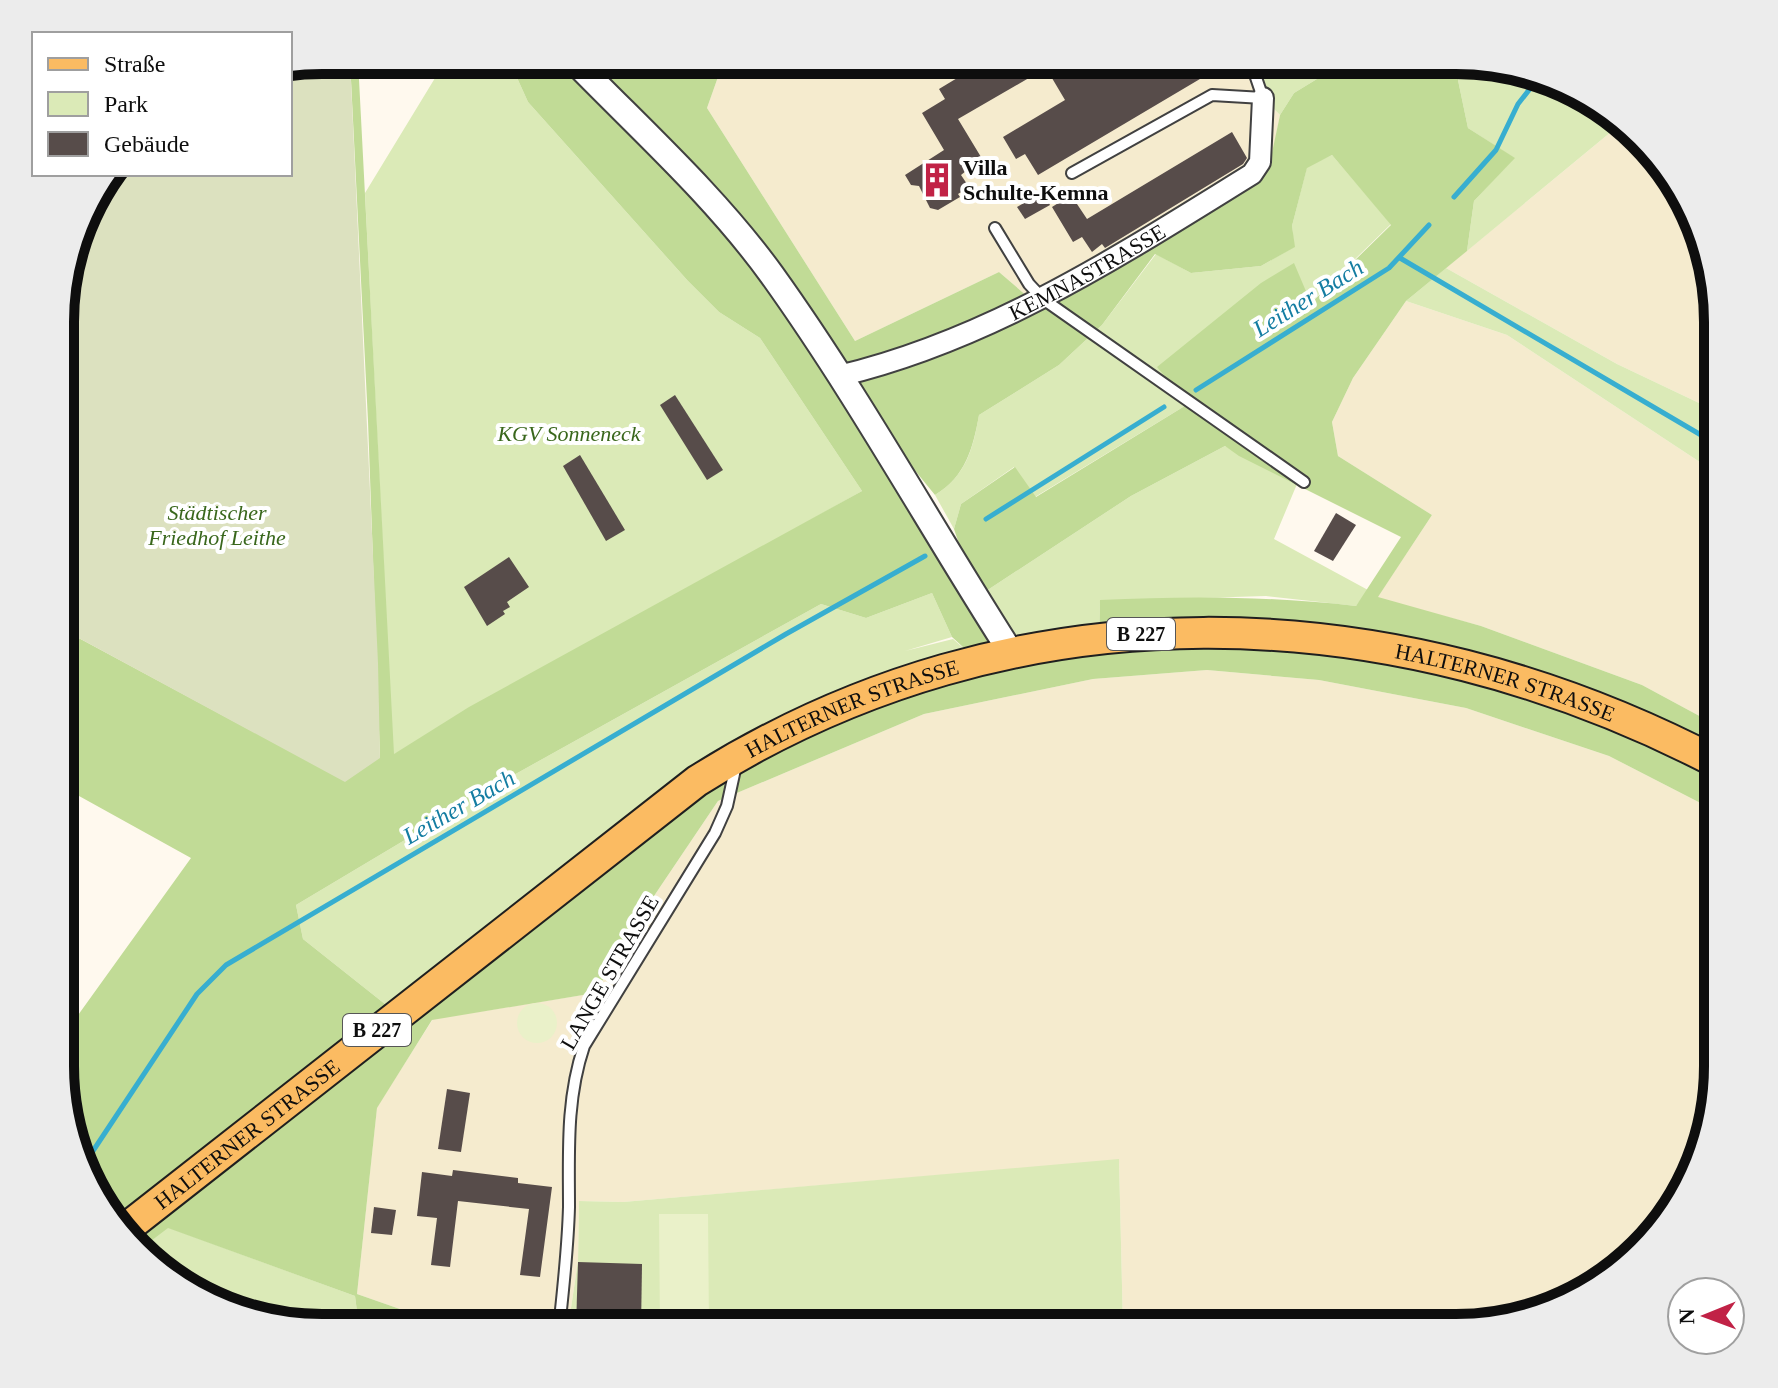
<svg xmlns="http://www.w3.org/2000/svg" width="1778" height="1388" viewBox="0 0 1778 1388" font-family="Georgia,serif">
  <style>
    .farmland { fill: #f5ebce }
    .green { fill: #dbeab7 }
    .forest { fill: #c1db96 }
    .cemetery { fill: #dce1bf }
    .pitch { fill: #eaf1c9 }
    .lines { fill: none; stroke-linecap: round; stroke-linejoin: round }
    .stream { stroke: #37aed0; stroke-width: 5 }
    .building { fill: #574c4a }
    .service-casing { stroke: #414141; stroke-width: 14 }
    .minor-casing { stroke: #414141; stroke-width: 24 }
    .tertiary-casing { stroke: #414141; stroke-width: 28 }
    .primary-casing { stroke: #1f1f1f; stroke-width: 34 }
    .service { stroke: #fff; stroke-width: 10 }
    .minor { stroke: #fff; stroke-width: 20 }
    .tertiary { stroke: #fff; stroke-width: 24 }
    .primary { stroke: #fbbb62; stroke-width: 30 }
    .labels { text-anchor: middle; stroke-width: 8; stroke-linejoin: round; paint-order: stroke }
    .shield { fill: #fff; stroke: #565656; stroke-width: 2 }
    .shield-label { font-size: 20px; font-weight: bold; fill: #0e0e0e }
    .poi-label { font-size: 22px; font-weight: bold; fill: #0e0e0e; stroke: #fff; text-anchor: start }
    .street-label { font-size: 22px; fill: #0e0e0e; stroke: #fff }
    .park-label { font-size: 22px; font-style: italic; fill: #39671c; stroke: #fff }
    .water-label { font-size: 24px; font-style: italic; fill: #147da2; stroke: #fff }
    .rim { fill: none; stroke: #0e0e0e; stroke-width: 10 }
  </style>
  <rect width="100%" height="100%" fill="#fff9ee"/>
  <g class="farmland">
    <polygon points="724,60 1257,60 1263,98 1280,115 1270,167 1042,309 999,272 855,341 707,108"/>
    <polygon points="1623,122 1698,221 1718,322 1718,412 1617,364 1446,268"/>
    <polygon points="1406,301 1507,335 1718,474 1718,726 1642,685 1481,626 1377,598 1432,515 1338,456 1332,422 1353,378"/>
    <polygon points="1207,670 1319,680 1466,708 1609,756 1718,812 1717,1084 1698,1167 1653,1239 1557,1308 1456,1328 1123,1328 1119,1160 623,1202 579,1201 578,1261 568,1328 519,1328 417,1315 357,1294 377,1107 433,1019 595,993 656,893 718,801 924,714 1093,679"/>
  </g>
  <g class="green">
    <polygon points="446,60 509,60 528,102 688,281 719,312 760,338 862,491 393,755 365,193"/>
    <polygon points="1257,60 1348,60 1294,93 1280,115 1263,98"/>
    <polygon points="1454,61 1473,61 1556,80 1623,122 1467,251 1474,201 1514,158 1468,128"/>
    <path d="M1332,155L1391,224L1310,303L1188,404L1035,497L1014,467L961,504L954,529L935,495C966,476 973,449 979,415L1059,365L1102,325L1156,254L1191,273L1261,266L1294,247L1292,226L1307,167Z"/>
    <polygon points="1446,268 1617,364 1718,412 1718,474 1507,335 1406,301"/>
    <polygon points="1225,446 1297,484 1274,539 1368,590 1356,606 1266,596 1100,601 1099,636 1010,649 977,597 1131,496"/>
    <polygon points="932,593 952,637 905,651 953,639 975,658 903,678 395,1012 303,939 296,905 512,776 821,604 866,618"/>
    <polygon points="1119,1159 1123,1328 568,1328 578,1261 579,1201 623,1202"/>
    <polygon points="167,1227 355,1296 359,1327 305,1327 222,1308 149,1263 139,1250"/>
  </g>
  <path class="forest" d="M350,60H358L394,754L469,707L862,491L760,338L719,312L688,281L528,102L509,60H724L707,108L855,341L999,272L1042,309L1269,167L1280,115L1294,93L1348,60L1454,61L1468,128L1515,158L1474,201L1467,251L1406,301L1353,378L1332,422L1338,456L1432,515L1378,597L1481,626L1642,685L1718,726V812L1609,756L1466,708L1319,680L1207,670L1093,679L924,714L718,801L656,893L595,993L432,1020L377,1108L357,1294L417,1315L519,1328L359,1327L355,1296L168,1228L139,1250L125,1232L697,782L832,709L1099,639L1100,600C1188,596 1268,596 1356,606L1401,537L1239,456L1225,446L1131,496L977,597L954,529L961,504L1015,467L1036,497L1188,404L1157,367L1261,283L1294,263L1311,303L1391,225L1332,155L1307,168L1292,226L1295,247L1261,266L1191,273L1155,254L1102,325L1059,365L979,415C973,448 966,476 935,495L849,390L1009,649L975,658L952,637L932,593L866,618L821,604L512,776L296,905L303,939L395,1012L123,1229C112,1214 98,1199 88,1183C76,1162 52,1062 66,1043L63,1036L191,858L61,786L62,629L345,781L380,757L368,421Z"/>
  <path class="cemetery" d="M322,60H350L378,663L380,758L345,782L62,629V337L73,339C74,281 70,221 109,174H290V65Z"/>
  <g class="pitch">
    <circle cx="537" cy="1023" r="20"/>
    <polygon points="659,1214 708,1214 709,1328 660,1328"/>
  </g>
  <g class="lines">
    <g class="stream">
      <polyline points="1454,197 1496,150 1518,104 1540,76"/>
      <polyline points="1400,258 1718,445"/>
      <polyline points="1196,390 1389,268 1429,225"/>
      <polyline points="986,519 1164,407"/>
      <polyline points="83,1166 197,994 226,965 786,634 925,556"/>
    </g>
  </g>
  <g class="building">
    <polygon points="987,60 1232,60 1038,175 1025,154 1016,159 1003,137 1065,100 1046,68 958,119 981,157 964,167 966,171 961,175 969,187 958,194 960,197 938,210 930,208 919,186 911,185 905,175 944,150 922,113 945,99 939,89"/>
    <polygon points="1232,132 1247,158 1243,164 1105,248 1102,244 1092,252 1082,237 1073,242 1052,207 1071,195 1087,219"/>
    <polygon points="1043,192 1050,205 1025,219 1017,207"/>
    <polygon points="675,395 723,470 707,480 660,405"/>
    <polygon points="580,455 625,530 606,541 563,466"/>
    <polygon points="1336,513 1356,525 1333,561 1314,551"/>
    <polygon points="509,557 529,587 507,602 510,607 503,611 505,614 487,626 464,587"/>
    <polygon points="447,1089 470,1093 461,1152 438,1149"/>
    <polygon points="453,1170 518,1178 518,1183 552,1187 540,1277 520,1275 529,1209 458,1201 450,1267 431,1265 437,1218 417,1216 422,1172 452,1176"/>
    <polygon points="374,1207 396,1210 392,1235 371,1233"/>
    <polygon points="578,1262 642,1264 641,1328 576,1328"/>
  </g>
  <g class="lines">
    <g class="service-casing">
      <g id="service">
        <polyline points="1072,173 1212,95 1263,98 1250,60"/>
        <polyline points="995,228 1029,284 1043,299 1304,482"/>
        <path d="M560,1319C564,1282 568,1245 569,1207C569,1152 566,1099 584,1046L715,833L727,806L736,765"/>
      </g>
    </g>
    <g class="minor-casing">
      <g id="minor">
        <path id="s1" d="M839,376C991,340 1121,255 1252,174L1260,162L1263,98"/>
      </g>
    </g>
    <g class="tertiary-casing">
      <path id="tertiary" d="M573,60C640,129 715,196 772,275C858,395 930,526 1010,651"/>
    </g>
    <g class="primary-casing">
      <g id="primary">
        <path id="s2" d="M124,1230L697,781C1014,581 1391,592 1718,763"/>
      </g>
    </g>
    <use href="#service" class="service"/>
    <use href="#minor" class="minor"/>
    <use href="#tertiary" class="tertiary"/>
    <use href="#primary" class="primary"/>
  </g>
  <defs>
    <g id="building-bare" transform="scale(2.76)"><path d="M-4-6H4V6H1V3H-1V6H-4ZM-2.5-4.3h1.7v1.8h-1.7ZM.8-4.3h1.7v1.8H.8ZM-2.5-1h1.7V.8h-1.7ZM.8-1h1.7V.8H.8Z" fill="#c12246" stroke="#fff" stroke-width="2.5" paint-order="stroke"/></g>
  </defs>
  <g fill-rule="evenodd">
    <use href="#building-bare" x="937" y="180"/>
  </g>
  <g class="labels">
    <g class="shield">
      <rect x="1107" y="618" width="68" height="32" rx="6"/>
      <rect x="343" y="1014" width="68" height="32" rx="6"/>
    </g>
    <g class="shield-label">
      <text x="1141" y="641">B 227</text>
      <text x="377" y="1037">B 227</text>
    </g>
    <g class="poi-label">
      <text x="963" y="175">Villa<tspan x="963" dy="25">Schulte-Kemna</tspan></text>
    </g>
    <g class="street-label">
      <text dy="8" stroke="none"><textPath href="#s1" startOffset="270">KEMNASTRASSE</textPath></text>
      <text dy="8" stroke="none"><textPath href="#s2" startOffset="1570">HALTERNER STRASSE</textPath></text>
      <text dy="8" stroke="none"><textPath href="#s2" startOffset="900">HALTERNER STRASSE</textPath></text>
      <text transform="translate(609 972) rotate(-60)" y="8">LANGE STRASSE</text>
      <text dy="8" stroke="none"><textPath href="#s2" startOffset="156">HALTERNER STRASSE</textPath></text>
    </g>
    <g class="park-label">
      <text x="569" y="441">KGV Sonneneck</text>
      <text x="217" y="520">Städtischer<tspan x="217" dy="25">Friedhof Leithe</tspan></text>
    </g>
    <g class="water-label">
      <text transform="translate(1308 298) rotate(-32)" y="8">Leither Bach</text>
      <text transform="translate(459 807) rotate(-30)" y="8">Leither Bach</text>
    </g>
  </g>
  <path d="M0 0H1778V1388H0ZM322 74H1456A248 248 0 0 1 1704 322V1066A248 248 0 0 1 1456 1314H322A248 248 0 0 1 74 1066V322A248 248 0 0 1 322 74Z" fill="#ececec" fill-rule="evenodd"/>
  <path class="rim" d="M322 74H1456A248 248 0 0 1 1704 322V1066A248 248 0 0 1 1456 1314H322A248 248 0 0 1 74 1066V322A248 248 0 0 1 322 74Z"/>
  <rect x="32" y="32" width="260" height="144" fill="#ffffff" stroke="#9f9f9f" stroke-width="2"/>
  <rect x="48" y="58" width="40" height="12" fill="#fbbb62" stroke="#9f9f9f" stroke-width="2"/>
  <text x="104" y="72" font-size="24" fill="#0e0e0e">Straße</text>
  <rect x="48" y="92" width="40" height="24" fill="#dbeab7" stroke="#9f9f9f" stroke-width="2"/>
  <text x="104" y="112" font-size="24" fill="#0e0e0e">Park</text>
  <rect x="48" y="132" width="40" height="24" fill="#574c4a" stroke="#9f9f9f" stroke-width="2"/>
  <text x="104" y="152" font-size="24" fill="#0e0e0e">Gebäude</text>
  <g transform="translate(1706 1316) rotate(269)"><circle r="38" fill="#ffffff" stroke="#9f9f9f" stroke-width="2"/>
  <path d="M0-6L14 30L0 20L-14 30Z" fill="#c12246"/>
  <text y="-12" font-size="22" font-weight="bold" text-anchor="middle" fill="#0e0e0e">N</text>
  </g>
</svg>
